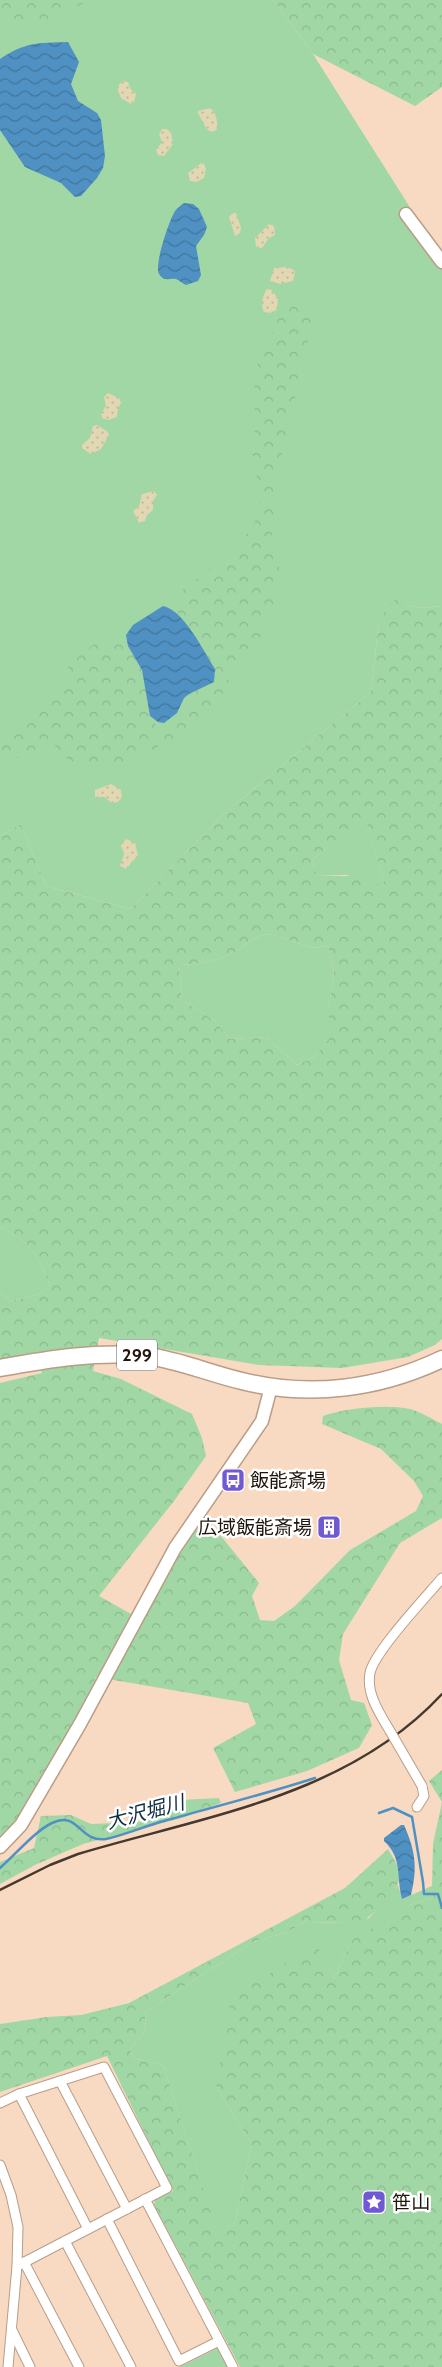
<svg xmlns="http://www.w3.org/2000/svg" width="442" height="2367" viewBox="0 0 442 2367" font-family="Cabin,'Noto Sans JP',sans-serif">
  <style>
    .green { fill: #a1d7a5 }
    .forest { fill: url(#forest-crowns); fill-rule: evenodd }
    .sand { fill: url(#sand-dots) }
    .water { fill: url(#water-waves) }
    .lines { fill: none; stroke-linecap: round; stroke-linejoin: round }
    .stream { stroke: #4f91c2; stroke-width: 2.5 }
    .street-casing { stroke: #b99d87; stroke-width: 11 }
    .secondary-casing { stroke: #b99d87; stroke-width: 15 }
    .highway-casing { stroke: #b99d87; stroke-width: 19 }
    .street { stroke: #fff; stroke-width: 9 }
    .secondary { stroke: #fff; stroke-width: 12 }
    .highway { stroke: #fff; stroke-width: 16 }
    .rail { stroke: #46382d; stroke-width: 2.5 }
    .street-bridge-casing { stroke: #b99d87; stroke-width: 11; stroke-linecap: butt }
    .street-bridge { stroke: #fff; stroke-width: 9 }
    .labels { text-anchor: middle; stroke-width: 5; stroke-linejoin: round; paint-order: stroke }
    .shield { fill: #fff; stroke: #645c56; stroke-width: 1 }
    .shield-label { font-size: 18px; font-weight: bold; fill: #21160e }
    .poi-label { font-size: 19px; fill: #21160e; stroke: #fff; text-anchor: start }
    .water-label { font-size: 20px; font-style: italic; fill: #112f44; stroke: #fff }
  </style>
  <defs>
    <pattern id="forest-crowns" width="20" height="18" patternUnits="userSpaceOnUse" patternTransform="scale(1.25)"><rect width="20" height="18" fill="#a1d7a5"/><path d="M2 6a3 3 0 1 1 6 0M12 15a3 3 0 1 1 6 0" fill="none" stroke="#8ab88d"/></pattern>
    <pattern id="sand-dots" width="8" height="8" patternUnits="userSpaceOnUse" patternTransform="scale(1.25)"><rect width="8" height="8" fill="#e1d7b2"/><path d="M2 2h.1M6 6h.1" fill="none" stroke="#c1b898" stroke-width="1.8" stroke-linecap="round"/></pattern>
    <pattern id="water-waves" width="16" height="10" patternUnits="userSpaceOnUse" patternTransform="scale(1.25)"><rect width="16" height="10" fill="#4f91c2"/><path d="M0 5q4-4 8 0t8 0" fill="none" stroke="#41759c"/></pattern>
  </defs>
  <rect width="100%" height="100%" fill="#f8dac3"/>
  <g class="green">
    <polygon points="0,0 273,0 313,54 442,258 442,606 421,608 405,605 379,620 371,692 226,812 130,909 46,886 21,824 0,836"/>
    <polygon points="365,816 385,887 346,875 317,876 312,860"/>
    <path d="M271,934L312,948L328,946L334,971L329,1007V1039L314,1057L297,1065L266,1037L230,1039L214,1020L182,1000L179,965C198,964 216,962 233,953C250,944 250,936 271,934Z"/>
    <path d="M0,1227C30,1241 38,1255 50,1285L40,1294L11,1301L0,1292Z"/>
    <polygon points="398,1885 402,1899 432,1886 432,1898 412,1904 354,1940 350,1944 334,1979 316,1945 216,2087 252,2144 234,2225 217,2232 163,2065 133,2058 130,2049 146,2030 145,2012 253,1942 288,1932 307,1920 308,1922 346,1923 369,1918"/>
    <polygon points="218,2348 228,2367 180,2367"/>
  </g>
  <g class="forest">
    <polygon points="0,0 91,0 47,20 3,21 0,23"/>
    <polygon points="273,0 442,0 442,87 415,106 313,54"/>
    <path d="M297,298L310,310L313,319L276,480L272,538L277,548L280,576L271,613L262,630L258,650L251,659L240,665L229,676L226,698L210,714L177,737L150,751L135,755L123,764L92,762L76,765C62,757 65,750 47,742C32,754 16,756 0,766V744L21,723L40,713L57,697L70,664L93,645L105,641L124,645L146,661L155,705L153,722L160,728L171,722L184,707L192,689L177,616L181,591C205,573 248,544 258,514C265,493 252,468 252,446C252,440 255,433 255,427C255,407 253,386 257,366C260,354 269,346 272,335C278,315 274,305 297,298Z"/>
    <path d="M400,597L405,605L421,608L442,606V1339L435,1345L408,1357L342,1368L259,1365L99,1338L93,1371L121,1379L192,1414L202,1438L206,1456L174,1501L99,1596L140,1619L204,1515L259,1583L252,1596L260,1620L274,1621L295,1606L350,1550L416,1511L423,1496L414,1481L381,1449L322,1424L323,1416C345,1408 387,1404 410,1409C421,1412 432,1419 442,1424V1518L400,1543L343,1634L339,1660L351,1700L364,1703L372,1725L359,1748L307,1771L235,1792L213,1748L256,1724L248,1703L96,1677L80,1724L0,1847V1383L42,1373L35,1353L0,1359V1292L11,1301L40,1294L50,1285C38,1255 30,1241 0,1227V836L21,824L46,886L130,909L226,812L371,692L379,620L389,604ZM365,817L385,887L360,876H317L312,860ZM271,934L312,948L328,946L334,971L329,1007V1039L314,1057L297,1065L266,1037L230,1039L214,1020L182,1000L179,965C198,964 216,962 233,953C250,944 250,936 271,934Z"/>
    <path d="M442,1770V2367H240L154,2205L155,2200L173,2191L107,2056L0,2092V2024L47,2017L81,2015L129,2003L345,1888L388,1849C392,1856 399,1866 400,1874C401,1892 367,1919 353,1929L346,1923L308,1922L307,1920L288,1932L253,1942L145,2012L146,2030L130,2049L133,2058L163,2065L217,2231L234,2225L252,2144L216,2087L231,1998L316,1944L334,1979L350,1944L354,1939L412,1904L432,1898V1886L402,1899L432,1886L433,1844L442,1802L429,1781Z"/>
    <polygon points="219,1798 221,1803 185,1817 83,1844 35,1865 0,1884 0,1862 34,1848 41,1816 71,1815 91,1824 140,1822 180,1800"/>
  </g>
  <g class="sand">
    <polygon points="122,81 128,82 130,88 136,94 134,102 131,104 121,98 117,88"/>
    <path d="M209,108C216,110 218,122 217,129L213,132L207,130L198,113V111Z"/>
    <polygon points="162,129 167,129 171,133 173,144 164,156 158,155 156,150 162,142 159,134"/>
    <polygon points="203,162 206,169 204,178 196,182 190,181 188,173"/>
    <polygon points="233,213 236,213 241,228 240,233 235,236 229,217"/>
    <polygon points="269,224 274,226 275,235 269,238 262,248 256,247 255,238"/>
    <polygon points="288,267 295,271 293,281 280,284 270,281 274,268"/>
    <path d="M267,289L272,290L278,299L277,309L272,313L264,312C260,305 263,294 267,289Z"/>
    <polygon points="108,393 119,398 121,403 118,408 117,417 108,420 102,418 101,414 106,406 104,397"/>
    <polygon points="97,425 108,432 109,435 101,449 91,454 82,448 82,445 90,438 93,426"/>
    <polygon points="154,491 157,495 153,501 153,510 147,515 145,521 139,523 133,511 139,506 142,494"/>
    <polygon points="111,784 121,790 122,797 118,802 112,803 104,797 95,797 95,790"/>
    <polygon points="126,839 135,843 138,855 126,869 120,866 124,854 121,845"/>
  </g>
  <g class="water">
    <path d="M68,42L79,62L71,84L78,101L97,113L101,120L105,156L103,168L97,178L81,196L75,197L61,183L25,167L0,130V59C25,42 38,43 68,42Z"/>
    <path d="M184,203L193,204L199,209L207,227L204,235L196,246L201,275L198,281L186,285C183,284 179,280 176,279C169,278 164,282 159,274C154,265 169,221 175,211C177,208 181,206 184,203Z"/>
    <path d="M163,606C184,610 204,652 215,669L214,682L189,694L184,698L177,713L164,723L158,722L150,716L142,670L128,646L126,635L133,625Z"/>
    <path d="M401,1825H404C415,1850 418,1867 411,1895L402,1899C396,1876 403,1859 384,1841V1838Z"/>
  </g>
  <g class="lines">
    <g class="stream">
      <polyline points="379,1813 393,1808 412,1817 423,1882 424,1894 438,1894 442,1908"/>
      <path d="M0,1868C15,1855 35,1831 52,1823C79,1810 79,1843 106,1839C125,1835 145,1826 164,1821C214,1807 265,1794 315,1778"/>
    </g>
    <g class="street-casing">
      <g id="street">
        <path d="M390,1731C380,1714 366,1694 370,1673C374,1652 426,1597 442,1578"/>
        <polyline points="417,1807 424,1796 422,1786"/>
        <polyline points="60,2081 127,2209"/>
        <polyline points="19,2094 88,2229"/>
        <polyline points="0,2103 19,2094 104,2067 167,2188 17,2266"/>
        <polyline points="0,2165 11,2195 18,2227 17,2266 8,2367"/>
        <polyline points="145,2199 233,2367"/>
        <polyline points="107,2219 179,2361 219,2341"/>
        <polyline points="65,2241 131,2367"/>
        <polyline points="24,2262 79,2367"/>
        <polyline points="12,2330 30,2367"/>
      </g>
    </g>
    <g class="secondary-casing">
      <g id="secondary">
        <polyline points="406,214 442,262"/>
        <polyline points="0,1847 21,1825 80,1724 175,1548 262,1421 271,1387"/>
      </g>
    </g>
    <g class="highway-casing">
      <path id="highway" d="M0,1368C49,1359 97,1351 147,1356C179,1360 211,1374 242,1381C310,1398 379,1389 442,1359"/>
    </g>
    <use href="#street" class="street"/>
    <use href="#secondary" class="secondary"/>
    <use href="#highway" class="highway"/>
    <path class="rail" d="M0,1890L50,1865L78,1854C205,1816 348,1796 442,1694"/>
    <g class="street-bridge-casing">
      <polyline id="street-bridge" points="390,1731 422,1786"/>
    </g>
    <use href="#street-bridge" class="street-bridge"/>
  </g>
  <defs>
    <g id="bus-square" transform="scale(1.25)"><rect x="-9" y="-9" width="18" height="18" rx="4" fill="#7059d3" stroke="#fff"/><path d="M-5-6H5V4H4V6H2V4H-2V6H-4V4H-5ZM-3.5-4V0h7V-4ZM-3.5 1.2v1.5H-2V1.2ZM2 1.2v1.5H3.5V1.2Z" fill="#fff"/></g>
    <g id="building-square" transform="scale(1.25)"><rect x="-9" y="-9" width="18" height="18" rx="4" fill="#7059d3" stroke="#fff"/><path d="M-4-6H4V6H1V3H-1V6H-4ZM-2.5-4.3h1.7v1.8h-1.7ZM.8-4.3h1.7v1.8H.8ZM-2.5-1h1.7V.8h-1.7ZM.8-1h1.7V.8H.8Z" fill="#fff"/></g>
    <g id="sight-square" transform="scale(1.25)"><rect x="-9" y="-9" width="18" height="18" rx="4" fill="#7059d3" stroke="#fff"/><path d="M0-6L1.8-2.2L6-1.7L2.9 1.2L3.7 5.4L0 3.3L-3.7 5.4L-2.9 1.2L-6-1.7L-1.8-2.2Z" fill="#fff"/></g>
  </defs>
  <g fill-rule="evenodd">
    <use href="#bus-square" x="233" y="1480"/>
    <use href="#building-square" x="329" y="1527"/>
    <use href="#sight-square" x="374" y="2202"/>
  </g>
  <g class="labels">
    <rect class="shield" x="117" y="1339.5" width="40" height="31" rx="4"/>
    <g class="shield-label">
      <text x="137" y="1361">299</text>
    </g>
    <g class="poi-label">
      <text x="250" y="1487">飯能斎場</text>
      <text x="312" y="1534" text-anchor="end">広域飯能斎場</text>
      <text x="392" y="2209">笹山</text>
    </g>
    <g class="water-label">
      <text transform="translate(145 1812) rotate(-15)" y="7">大沢堀川</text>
    </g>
  </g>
</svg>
